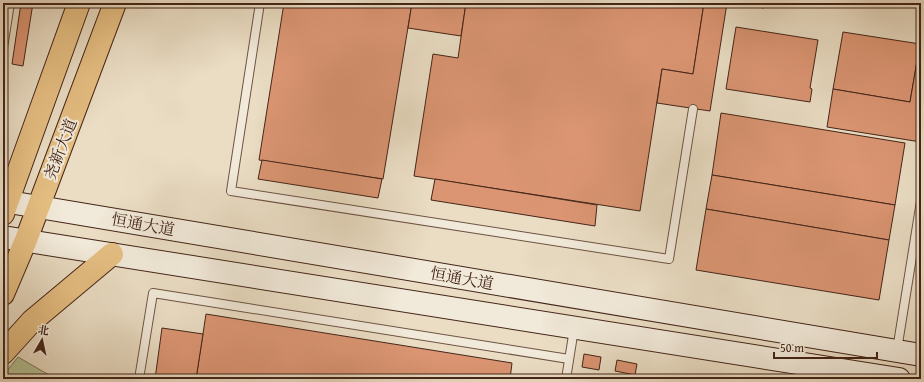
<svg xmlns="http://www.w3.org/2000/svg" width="924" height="382" viewBox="0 0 924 382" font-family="'Gentium Book Plus','Noto Serif SC',serif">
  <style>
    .green { fill: #b5c296; stroke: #7c7457 }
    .building { fill: #db9573; stroke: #442518 }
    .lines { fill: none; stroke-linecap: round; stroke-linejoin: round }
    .service-casing { stroke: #6e5343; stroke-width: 10 }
    .secondary-casing { stroke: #442518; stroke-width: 24 }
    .primary-casing { stroke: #442518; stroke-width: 24 }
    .service { stroke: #f1e9d9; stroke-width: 8 }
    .secondary { stroke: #f1e9d9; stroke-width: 22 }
    .primary { stroke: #e5be82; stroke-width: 22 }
    .labels { text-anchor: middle; stroke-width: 4; stroke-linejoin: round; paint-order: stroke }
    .street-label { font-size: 16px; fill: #442518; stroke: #f1e9d9 }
  </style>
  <rect width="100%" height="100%" fill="#eaddc4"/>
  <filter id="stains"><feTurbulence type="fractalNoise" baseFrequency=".005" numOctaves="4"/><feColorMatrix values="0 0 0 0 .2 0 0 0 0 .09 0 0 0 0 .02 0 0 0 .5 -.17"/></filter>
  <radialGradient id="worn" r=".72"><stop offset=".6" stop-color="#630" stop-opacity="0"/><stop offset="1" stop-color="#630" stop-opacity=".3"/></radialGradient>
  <polygon class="green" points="18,357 56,379 3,379 3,376"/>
  <g class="building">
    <polygon points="21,3 33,3 23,66 12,64"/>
    <polygon points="284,3 412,3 383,179 259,160"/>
    <polygon points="412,3 466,3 461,36 408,28"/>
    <polygon points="466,3 704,3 693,74 662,69 640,211 414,176 433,54 458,58"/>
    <polygon points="704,3 727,3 710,111 657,103 662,69 693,74"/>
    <polygon points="729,3 765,3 764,8"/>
    <polygon points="736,27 818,40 810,88 812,89 810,102 726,89"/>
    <polygon points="843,32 920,44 910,102 833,89"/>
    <polygon points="918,55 921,55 921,142 827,127 833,89 910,102"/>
    <polygon points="721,113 905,143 895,205 712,175"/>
    <polygon points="262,160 382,179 378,198 258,179"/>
    <polygon points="712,175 895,205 889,240 706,209"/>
    <polygon points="435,179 597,205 595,226 431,200"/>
    <polygon points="706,209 889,240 879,300 696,270"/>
    <polygon points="206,314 512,363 510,379 196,379"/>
    <polygon points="162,328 203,334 196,379 155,379"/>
    <polygon points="584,354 601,357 599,370 582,367"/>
    <polygon points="617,360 637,364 635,375 615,371"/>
  </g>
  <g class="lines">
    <g class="service-casing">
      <g id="service">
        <polyline points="260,3 231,191 669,259 693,109"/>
        <polyline points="3,48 10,3"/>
        <polyline points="897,350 921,201"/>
        <polyline points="139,379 153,293 569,359"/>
        <polyline points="566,379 574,329"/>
      </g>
    </g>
    <g class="secondary-casing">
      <g id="secondary">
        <polyline points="3,201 921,355"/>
        <polyline points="3,237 899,379"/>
      </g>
    </g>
    <g class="primary-casing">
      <g id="primary">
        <polyline points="3,214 79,3"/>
        <polyline points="3,294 26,240 115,3"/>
        <polyline points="3,353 32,321 112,254"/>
      </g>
    </g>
    <use href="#service" class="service"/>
    <use href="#secondary" class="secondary"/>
    <use href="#primary" class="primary"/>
  </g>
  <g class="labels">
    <g class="street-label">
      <text transform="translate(60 149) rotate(-69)" y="6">尧新大道</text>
      <text transform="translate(143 224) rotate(10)" y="6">恒通大道</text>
      <text transform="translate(462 278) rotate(10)" y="6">恒通大道</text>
    </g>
  </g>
  <rect width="924" height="382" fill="none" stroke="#eaddc4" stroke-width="16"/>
  <rect x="4" y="4" width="916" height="374" fill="none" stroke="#442518" stroke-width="2"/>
  <rect x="8" y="8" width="908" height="366" fill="none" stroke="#442518"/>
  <g transform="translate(42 340) rotate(9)" stroke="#f1e9d9" stroke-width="3" paint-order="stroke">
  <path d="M0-3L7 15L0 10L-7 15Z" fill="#442518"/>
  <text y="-6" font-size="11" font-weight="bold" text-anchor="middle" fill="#442518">北</text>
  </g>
  <path d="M774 352v6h103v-6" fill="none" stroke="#442518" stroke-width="2"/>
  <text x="780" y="352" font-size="12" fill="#442518" stroke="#f1e9d9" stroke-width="3" paint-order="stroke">50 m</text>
  <rect width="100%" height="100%" filter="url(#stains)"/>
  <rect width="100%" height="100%" fill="url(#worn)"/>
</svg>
